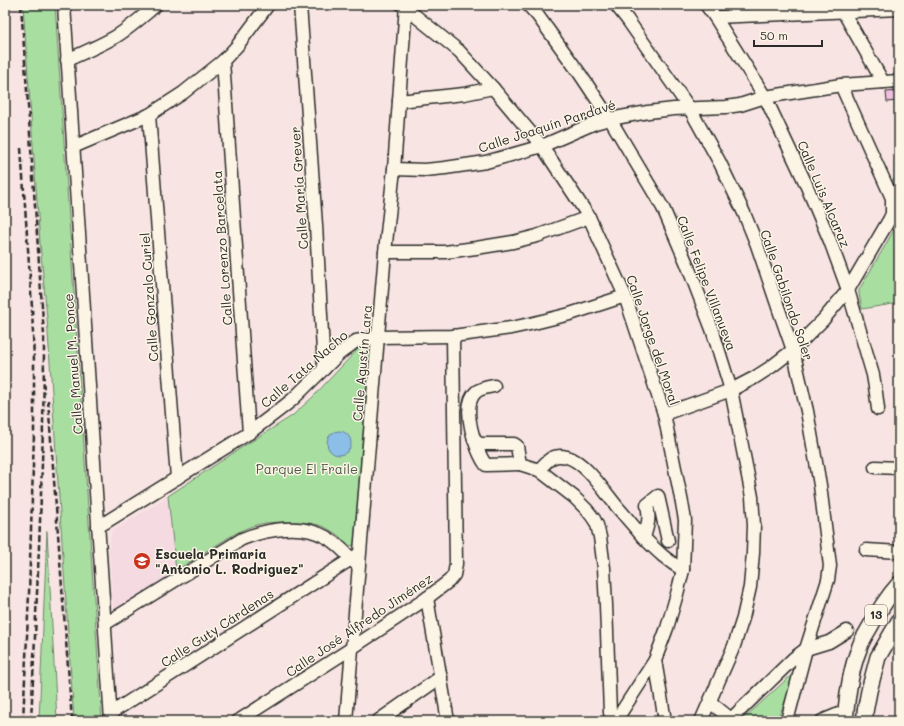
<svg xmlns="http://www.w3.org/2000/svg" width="904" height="726" viewBox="0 0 904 726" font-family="Mali,sans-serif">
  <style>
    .built { fill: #f6dae2 }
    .green { fill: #a9dea1; stroke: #6a8466 }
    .water { fill: #8cbfe8; stroke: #65849c }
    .building { fill: #f0bfdf; stroke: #2b2b2b }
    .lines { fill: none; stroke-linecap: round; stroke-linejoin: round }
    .minor-casing { stroke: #2b2b2b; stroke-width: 15 }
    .major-casing { stroke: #2b2b2b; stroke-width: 18 }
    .minor { stroke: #fcf5e5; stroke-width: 12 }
    .major { stroke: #fcf5e5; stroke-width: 15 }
    .rail { stroke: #2b2b2b; stroke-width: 2.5; stroke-dasharray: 6 3; stroke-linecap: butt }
    .labels { text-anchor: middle; stroke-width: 3; stroke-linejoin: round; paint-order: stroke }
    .shield { fill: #fcf5e5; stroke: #6a6863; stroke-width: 1 }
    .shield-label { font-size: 12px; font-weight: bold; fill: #2b2b2b }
    .street-label { font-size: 13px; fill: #2b2b2b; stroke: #fcf5e5 }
    .park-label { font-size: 13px; fill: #4a5848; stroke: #fcf5e5 }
    .poi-label { font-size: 13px; font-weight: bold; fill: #2b2b2b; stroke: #fcf5e5; text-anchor: start }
  </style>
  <rect width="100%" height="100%" fill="#f8e5e3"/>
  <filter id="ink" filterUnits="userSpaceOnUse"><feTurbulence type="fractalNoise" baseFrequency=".025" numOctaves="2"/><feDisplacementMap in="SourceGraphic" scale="8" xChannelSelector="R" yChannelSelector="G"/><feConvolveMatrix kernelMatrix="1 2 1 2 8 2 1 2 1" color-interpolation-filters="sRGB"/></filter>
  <g filter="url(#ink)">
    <polygon class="built" points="168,496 176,571 116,609 113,608 109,550 111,532"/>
    <g class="green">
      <polygon points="23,5 55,5 102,721 74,721 47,318 40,243"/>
      <polygon points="899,105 899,199 892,180 897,179 898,110"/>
      <polygon points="899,220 899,303 862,309 859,294 859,290 886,244"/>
      <path d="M364,347H368L370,350L354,545L350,546C329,526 318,522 290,522C279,522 267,522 256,525C241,529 228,538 215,546C202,554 189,562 176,571L168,496L244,446L292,416L314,396L324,385L359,348Z"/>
      <polygon points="47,531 57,721 39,721"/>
      <polygon points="798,669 777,721 741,721"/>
    </g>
    <circle class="water" cx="339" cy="443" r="12"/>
    <polygon class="building" points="899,91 899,99 898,99 898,101 887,102 886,92"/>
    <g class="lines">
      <g class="minor-casing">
        <g id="minor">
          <polyline points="64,5 111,721"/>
          <polyline points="300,5 316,225 324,369"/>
          <path d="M402,5L459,51L493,88L542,146L589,217L625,296L664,414L682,503L685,520L683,570L677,594L667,628L655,660L620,714C616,716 613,716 610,713L606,605L604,568L600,537L597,525L594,519L587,510L574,497L539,470L520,464L517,446L514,444H480L474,440"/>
          <polyline points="528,5 538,16 580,74 610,119 663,208 687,264 712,329 731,390 748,476 752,497 754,525 753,553 750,587 743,618 734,646 701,721"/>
          <polyline points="616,5 627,19 690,109 720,163 744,213 757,245 779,310 793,350 807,411 820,485 830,566 828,580 806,649 787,721"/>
          <polyline points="706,5 715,17 765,97 805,182 830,241 848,290 873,375 876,393 878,409"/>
          <polyline points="840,6 883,82"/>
          <polyline points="715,17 899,9"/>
          <path d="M67,60C83,53 99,46 115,37C130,28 143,16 156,5"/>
          <polyline points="223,61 249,433"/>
          <polyline points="399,101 464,94 493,88"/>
          <polyline points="149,115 177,478"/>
          <polyline points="73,147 149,115 183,93 223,61 237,46 268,5"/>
          <polyline points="394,169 425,170 445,168 486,162 542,146 595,123 610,119 648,112 674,109 726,107 740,105 765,97 841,85 899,81"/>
          <polyline points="385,252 445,252 476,248 513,242 537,236 589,217"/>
          <path d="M494,386C488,387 481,388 476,392C460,406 476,452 486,465L520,464"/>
          <polyline points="664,414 731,390 754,378 771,367 793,350 823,320 848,290 889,220 892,214 892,198 841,85"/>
          <polyline points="875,467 899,468"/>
          <path d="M539,470C548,460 553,453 567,457C586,462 606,494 619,509C627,518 635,528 643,537C649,543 656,550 663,556C669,561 676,566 683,570"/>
          <polyline points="98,527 249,433 278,411 292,400 339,354 356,341 378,337 453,336 511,328 530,324 570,314 625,296"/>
          <path d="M644,537C648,525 650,518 647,505L658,496L668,541"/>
          <polyline points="866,550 899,552"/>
          <polyline points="427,598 448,721"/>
          <path d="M105,624L242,539C267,529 301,523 326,537C338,544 347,554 356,564"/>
          <polyline points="655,660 665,721"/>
          <polyline points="710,702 731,719"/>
          <polyline points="111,713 359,554"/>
          <polyline points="238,721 352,648 427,598 449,581 454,575 456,564 453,336"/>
          <polyline points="346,721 385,252 394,169 406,5"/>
          <polyline points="378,721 441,677"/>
          <polyline points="729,721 794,658 806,649 829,642 847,631"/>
          <polyline points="822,721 846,711"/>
        </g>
      </g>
      <g class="major-casing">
        <g id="major">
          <path d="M845,721C847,697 850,671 859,649C861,641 866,634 870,627C879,611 887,597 899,584"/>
          <polyline points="865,721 865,712 869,691 878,657 899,621"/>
        </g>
      </g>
      <use href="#minor" class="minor"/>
      <use href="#major" class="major"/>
      <g class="rail">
        <path d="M21,5L44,335C44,464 37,592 31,721"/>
        <polyline points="21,148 32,307 34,361 34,434 29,594 23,721"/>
        <polyline points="48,400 72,721"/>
      </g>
    </g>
  </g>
  <defs>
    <g id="school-disc" transform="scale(0.9)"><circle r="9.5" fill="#c8321e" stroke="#fcf5e5"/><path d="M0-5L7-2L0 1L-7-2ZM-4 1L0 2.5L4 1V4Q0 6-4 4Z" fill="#fff"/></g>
  </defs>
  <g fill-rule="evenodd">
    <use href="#school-disc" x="142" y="561"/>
  </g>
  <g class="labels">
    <rect class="shield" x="865" y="605" width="22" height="20" rx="3"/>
    <g class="shield-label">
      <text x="876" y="619">13</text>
    </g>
    <g class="street-label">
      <text transform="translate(547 126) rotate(-18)" y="5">Calle Joaquín Pardavé</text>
      <text transform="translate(299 188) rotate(-94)" y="5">Calle María Grever</text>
      <text transform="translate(824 194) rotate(67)" y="5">Calle Luis Alcaraz</text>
      <text transform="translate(222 248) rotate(-94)" y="5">Calle Lorenzo Barcelata</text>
      <text transform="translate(707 283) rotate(69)" y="5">Calle Felipe Villanueva</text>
      <text transform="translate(787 295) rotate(71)" y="5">Calle Gabilondo Soler</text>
      <text transform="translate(149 297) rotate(-94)" y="5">Calle Gonzalo Curiel</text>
      <text transform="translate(653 340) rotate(71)" y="5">Calle Jorge del Moral</text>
      <text transform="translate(362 363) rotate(-85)" y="5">Calle Agustín Lara</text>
      <text transform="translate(73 364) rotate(-94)" y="5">Calle Manuel M. Ponce</text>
      <text transform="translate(304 369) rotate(-41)" y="5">Calle Tata Nacho</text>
      <text transform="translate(359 625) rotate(-34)" y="5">Calle José Alfredo Jiménez</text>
      <text transform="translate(217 628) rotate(-33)" y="5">Calle Guty Cárdenas</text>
    </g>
    <g class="park-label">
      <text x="307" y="474">Parque El Fraile</text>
    </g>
    <g class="poi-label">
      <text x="155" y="559">Escuela Primaria<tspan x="155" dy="15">"Antonio L. Rodriguez"</tspan></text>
    </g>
  </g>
  <rect width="904" height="726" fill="none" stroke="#fcf5e5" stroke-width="20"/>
  <rect x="10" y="10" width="884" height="706" fill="none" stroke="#2b2b2b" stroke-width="1.5" filter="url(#ink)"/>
  <path d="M754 40v6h68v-6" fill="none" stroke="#2b2b2b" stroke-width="2"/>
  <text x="760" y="40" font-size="12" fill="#2b2b2b" stroke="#fcf5e5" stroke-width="3" paint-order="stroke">50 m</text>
</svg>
